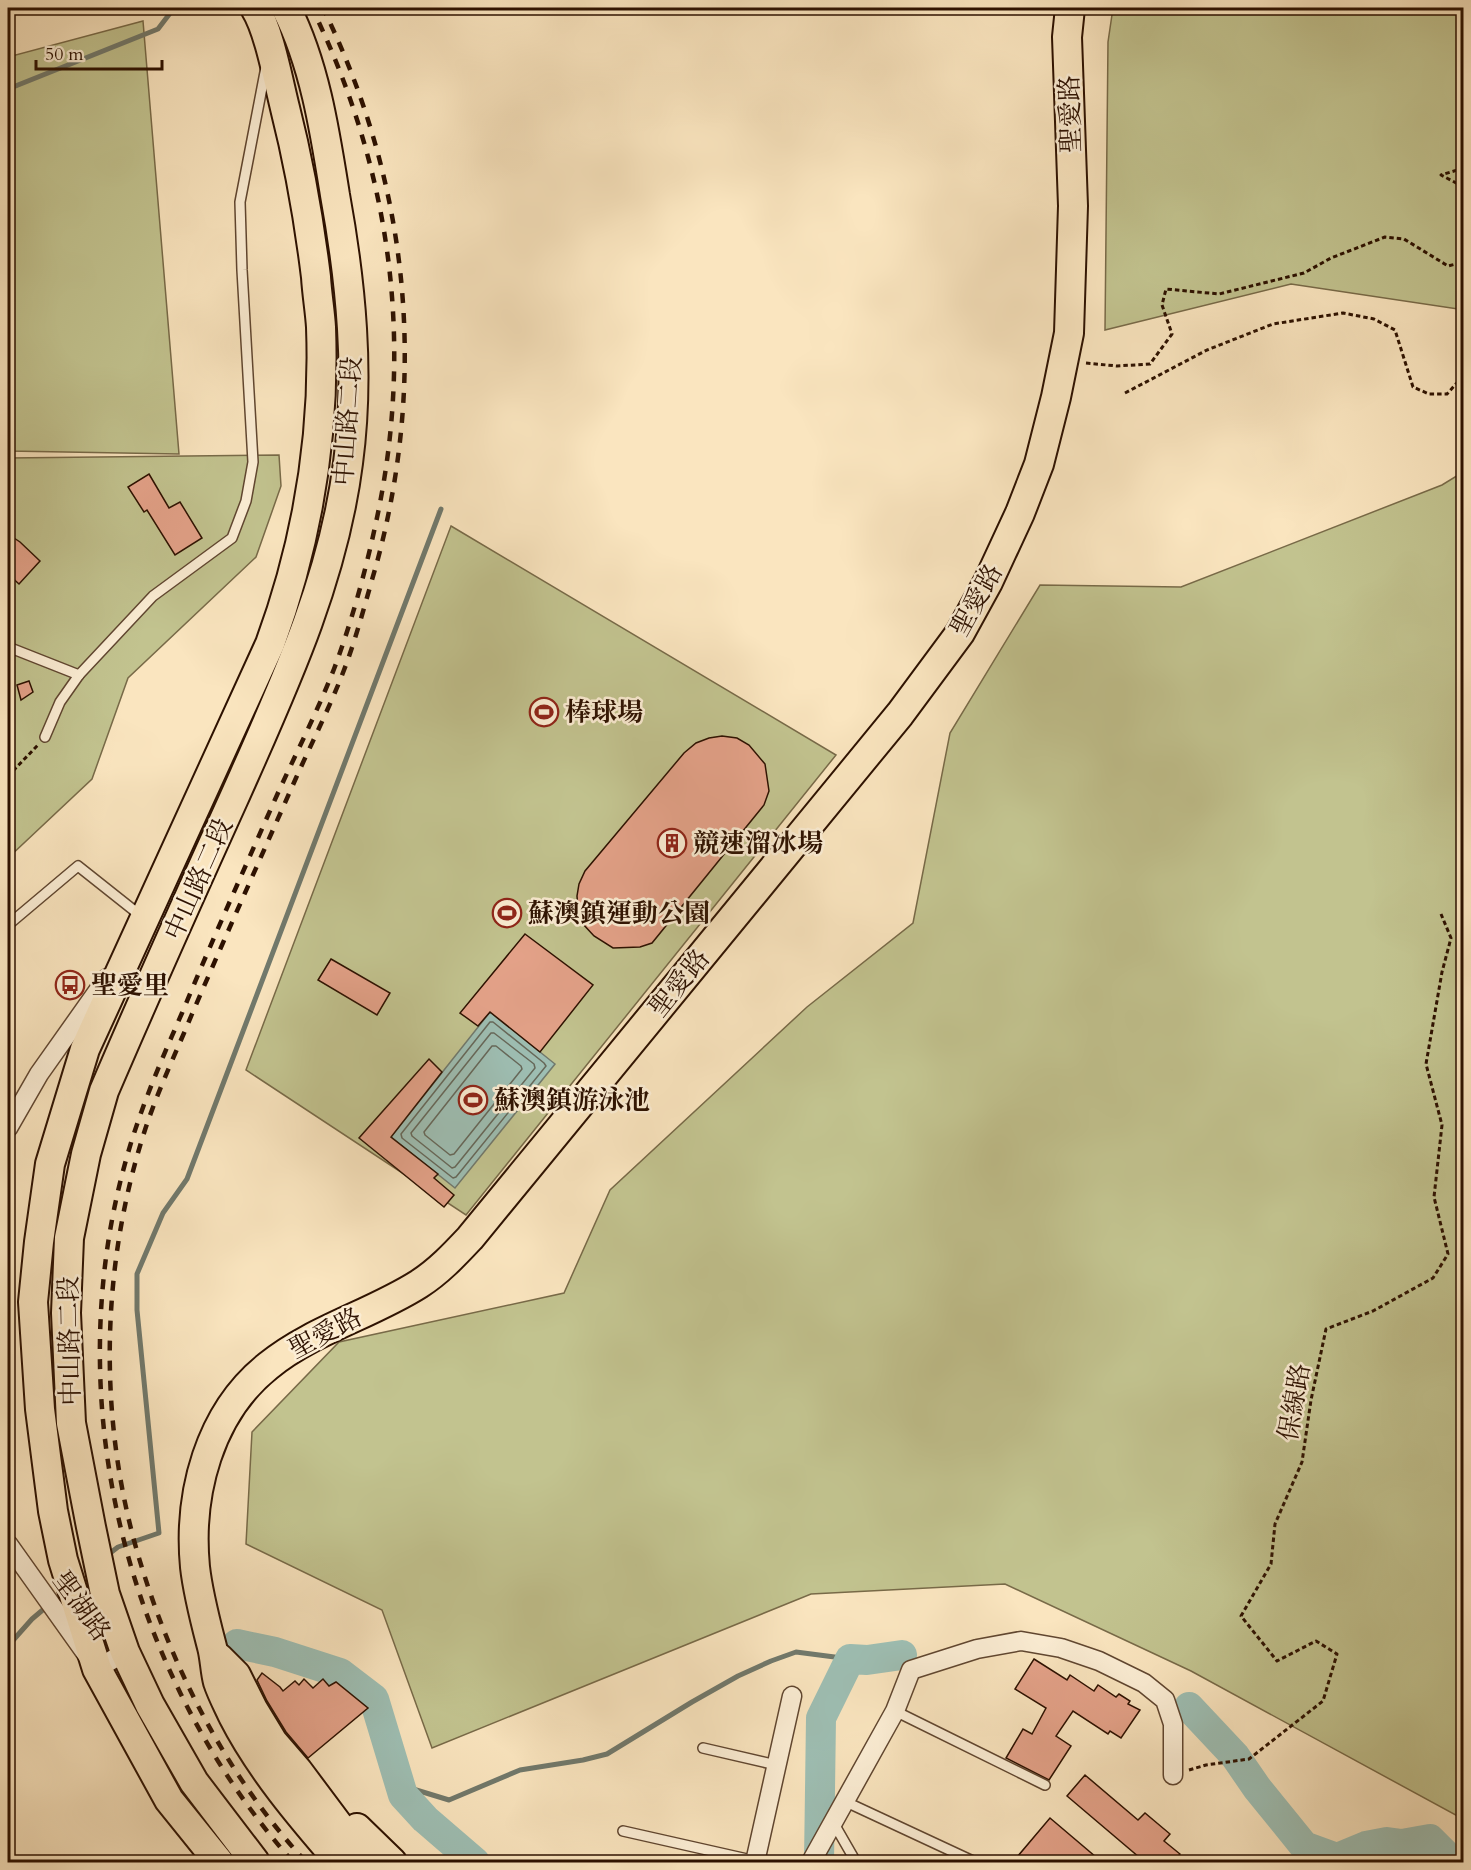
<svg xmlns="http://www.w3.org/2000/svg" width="1471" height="1870" viewBox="0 0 1471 1870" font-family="Cardo,'Noto Serif TC',serif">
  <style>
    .green { fill: #c2c38f; stroke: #786a48; stroke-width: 1.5 }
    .water { fill: #9ebfb4; stroke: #71796c; stroke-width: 1.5 }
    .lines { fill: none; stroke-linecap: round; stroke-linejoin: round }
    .shore { stroke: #66685a; stroke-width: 1.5 }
    .stream { stroke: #71796c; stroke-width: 5 }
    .river { stroke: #9ebfb4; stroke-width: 30 }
    .building { fill: #e4a289; stroke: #2d1100; stroke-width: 1.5 }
    .service-casing { stroke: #604630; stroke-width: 12 }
    .minor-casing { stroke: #604630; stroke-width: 21 }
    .primary-casing { stroke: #2d1100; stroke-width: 32 }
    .path { stroke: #2d1100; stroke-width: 3; stroke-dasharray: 4.5 3; stroke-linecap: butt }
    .service { stroke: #fceed5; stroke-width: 9 }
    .minor { stroke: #fceed5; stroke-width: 18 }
    .primary { stroke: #fae5bf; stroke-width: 28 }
    .rail { stroke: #2d1100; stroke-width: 4.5; stroke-dasharray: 10 10; stroke-linecap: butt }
    .labels { text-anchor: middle; stroke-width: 5; stroke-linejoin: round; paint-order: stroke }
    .street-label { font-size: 26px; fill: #2d1100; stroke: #fceed5 }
    .poi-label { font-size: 26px; font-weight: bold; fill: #2d1100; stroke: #fceed5; text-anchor: start }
  </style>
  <rect width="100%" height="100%" fill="#fae5bf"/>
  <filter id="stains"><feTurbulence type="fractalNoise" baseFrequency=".00333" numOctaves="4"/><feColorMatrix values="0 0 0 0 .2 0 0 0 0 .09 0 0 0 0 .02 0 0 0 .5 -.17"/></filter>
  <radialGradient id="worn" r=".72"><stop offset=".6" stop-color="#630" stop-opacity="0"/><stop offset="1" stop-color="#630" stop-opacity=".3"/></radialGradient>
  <g class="green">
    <polygon points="1113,8 1463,8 1463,307 1458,309 1291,284 1105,330 1108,42"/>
    <polygon points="143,21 179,454 8,451 8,57"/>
    <polygon points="279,455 281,486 256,557 128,678 92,779 8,858 8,458"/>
    <polygon points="1463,472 1463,1819 1191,1671 1005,1584 811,1594 432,1748 382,1610 246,1544 252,1432 339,1342 564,1293 610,1190 807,1007 913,923 950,733 1040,585 1181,587 1442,485"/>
    <polygon points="451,526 836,755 466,1215 246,1070"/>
  </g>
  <polygon class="water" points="490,1012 555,1064 455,1188 391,1137"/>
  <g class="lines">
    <g class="shore">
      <polygon points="490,1022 493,1022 544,1063 546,1066 456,1177 453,1178 402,1138 401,1134"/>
      <polygon points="491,1033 494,1033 534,1064 535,1068 455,1167 452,1168 412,1136 411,1133"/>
      <polygon points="492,1046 496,1046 521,1066 522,1069 454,1154 450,1155 425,1135 424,1132"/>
    </g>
    <g class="stream">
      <polyline points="8,89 158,29 174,8"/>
      <polyline points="105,1557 118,1547 159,1533 137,1310 137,1274 163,1213 187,1179 441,509"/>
      <polyline points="8,1646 32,1619 64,1592"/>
      <polyline points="397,1781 413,1789 449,1800 520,1770 583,1760 607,1754 692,1702 738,1676 771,1661 796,1652 850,1659"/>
    </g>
    <g class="river">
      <polyline points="237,1644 275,1652 340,1673 374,1699 403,1795 425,1819 475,1862"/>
      <polyline points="1189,1707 1235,1756 1257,1788 1304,1846 1337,1858 1366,1846 1387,1842 1402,1844 1430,1839 1452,1861"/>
      <polyline points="819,1862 821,1718 850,1659 867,1660 902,1655"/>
    </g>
  </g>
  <g class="building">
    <polygon points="149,474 169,508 180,502 202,538 175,555 147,510 144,512 128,487"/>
    <polygon points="8,534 20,542 40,561 19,584 8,574"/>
    <polygon points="29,681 33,692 21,700 17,685"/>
    <polygon points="722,736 737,738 749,745 765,764 769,791 764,805 652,943 640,947 613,948 594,936 583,924 578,909 577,896 579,884 585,871 684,753 696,743 709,738"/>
    <polygon points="525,934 593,985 540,1052 490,1012 478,1026 460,1013"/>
    <polygon points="331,959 390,993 377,1015 318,980"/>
    <polygon points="429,1059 442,1072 391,1137 438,1174 434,1178 454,1195 444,1207 359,1138"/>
    <polygon points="1034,1659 1067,1680 1070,1675 1094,1691 1098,1685 1116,1697 1119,1694 1130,1701 1128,1704 1140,1710 1121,1738 1110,1731 1108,1734 1073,1711 1056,1736 1071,1746 1049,1780 1006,1758 1023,1729 1032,1734 1046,1708 1015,1689"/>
    <polygon points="262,1673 280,1687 283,1691 295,1681 299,1685 304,1679 313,1688 323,1679 329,1686 336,1682 368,1708 308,1758 286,1732 267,1701 257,1680"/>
    <polygon points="1085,1775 1138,1820 1145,1813 1170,1834 1164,1841 1180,1854 1173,1863 1146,1863 1067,1796"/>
    <polygon points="1050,1818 1103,1863 1012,1863"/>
  </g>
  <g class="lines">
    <g class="service-casing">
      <g id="service">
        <polyline points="8,647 79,675"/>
        <polyline points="45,737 60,702 79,675 153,596 232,538 246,501 253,462 242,270 240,202 266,67"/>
        <polyline points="8,925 78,866 141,916"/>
        <polyline points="895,1711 1045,1785"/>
        <polyline points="703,1748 776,1765"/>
        <polyline points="844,1801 975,1862"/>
        <polyline points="833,1822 856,1862"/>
        <polyline points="623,1831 756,1861"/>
      </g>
    </g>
    <g class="minor-casing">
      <g id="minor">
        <polyline points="8,1128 39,1074 107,978"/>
        <polyline points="8,1544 97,1669 125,1652"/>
        <polyline points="755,1862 792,1696"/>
        <polyline points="811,1862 895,1711 911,1670 977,1649 1021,1641 1061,1648 1099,1661 1144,1683 1165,1700 1173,1724 1173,1775"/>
      </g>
    </g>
    <g class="primary-casing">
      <g id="primary">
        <polyline points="219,1658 236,1675 253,1709 273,1742 298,1771 366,1862"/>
        <polyline points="357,1828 392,1862"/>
        <path d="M219,1862L169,1800L97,1669L63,1560L53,1511L40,1409L33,1302L39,1242L50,1164L85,1049L270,644C307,543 325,435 321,327C320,311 317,294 316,277C309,220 299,163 285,108C278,80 269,30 255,8"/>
        <path d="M255,1862L194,1782L150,1705L125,1652L105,1594L91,1527L71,1423L66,1313L69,1238L86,1154L104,1091C146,993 190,895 234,798C282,690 333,582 348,463C360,374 351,283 335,195C325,132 315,65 286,8"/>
        <path d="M340,1862C301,1817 260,1769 233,1716C228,1705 222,1694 218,1682C215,1671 215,1658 212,1647C205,1620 198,1594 195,1567C188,1494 209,1413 268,1366C312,1330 372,1314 419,1284C439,1271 454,1255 470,1238L900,714L960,633L988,582L1020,513L1039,464L1056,397L1069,333L1073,206L1067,37L1070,8"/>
      </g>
    </g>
    <g class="path">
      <polyline points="1464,168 1441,175 1464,187"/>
      <polyline points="1086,363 1117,366 1150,364 1172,334 1162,305 1166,289 1219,294 1304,273 1331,258 1385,237 1404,239 1448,266 1464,262"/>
      <polyline points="1125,393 1207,350 1273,324 1343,313 1374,319 1395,330 1413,387 1429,394 1447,394 1464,375"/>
      <polyline points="8,776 38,745"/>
      <polyline points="1189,1770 1206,1765 1249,1759 1323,1701 1337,1654 1316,1641 1277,1661 1241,1616 1271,1564 1275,1524 1302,1462 1311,1400 1326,1329 1373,1311 1433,1278 1448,1254 1434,1197 1442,1125 1426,1064 1442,972 1451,938 1441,914"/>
    </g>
    <use href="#service" class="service"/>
    <use href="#minor" class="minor"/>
    <use href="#primary" class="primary"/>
    <g class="rail">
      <path d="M293,1862C213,1772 154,1658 124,1541C92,1417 91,1284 126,1160C140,1109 161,1061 182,1013C211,943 242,874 273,804C293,759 316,715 334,669C351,624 365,573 375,527C415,348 392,172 312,8"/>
      <path d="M306,1862C231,1781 176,1677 143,1571C98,1430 99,1274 144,1133C157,1092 176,1053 192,1014C226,935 261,857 296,778C312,742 330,707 344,670C357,636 366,600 376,566C428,376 409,184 323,8"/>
    </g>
  </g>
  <defs>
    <g id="stadium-ring" transform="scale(1.5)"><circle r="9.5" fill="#fceed5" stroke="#8f2418" stroke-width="1.5"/><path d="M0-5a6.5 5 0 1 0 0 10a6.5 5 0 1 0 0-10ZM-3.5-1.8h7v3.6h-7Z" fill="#8f2418"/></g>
    <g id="building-ring" transform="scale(1.5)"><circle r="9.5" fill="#fceed5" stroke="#8f2418" stroke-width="1.5"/><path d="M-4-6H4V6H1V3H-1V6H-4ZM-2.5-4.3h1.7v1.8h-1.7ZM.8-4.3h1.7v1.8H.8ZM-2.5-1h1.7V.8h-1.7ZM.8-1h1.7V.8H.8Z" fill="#8f2418"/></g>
    <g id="bus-ring" transform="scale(1.5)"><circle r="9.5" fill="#fceed5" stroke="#8f2418" stroke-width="1.5"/><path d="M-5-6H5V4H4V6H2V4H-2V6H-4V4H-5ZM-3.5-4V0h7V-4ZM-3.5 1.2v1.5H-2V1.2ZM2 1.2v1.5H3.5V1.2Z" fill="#8f2418"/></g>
  </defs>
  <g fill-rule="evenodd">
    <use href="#stadium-ring" x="544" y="712"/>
    <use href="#building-ring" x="672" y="843"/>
    <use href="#stadium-ring" x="507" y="913"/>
    <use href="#bus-ring" x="70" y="985"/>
    <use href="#stadium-ring" x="473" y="1100"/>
  </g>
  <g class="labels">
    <g class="street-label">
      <text transform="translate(1070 114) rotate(-92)" y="9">聖愛路</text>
      <text transform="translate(347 421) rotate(-86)" y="9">中山路二段</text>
      <text transform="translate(976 600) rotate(-61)" y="9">聖愛路</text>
      <text transform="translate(198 879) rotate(-66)" y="9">中山路二段</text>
      <text transform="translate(679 983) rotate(-51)" y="9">聖愛路</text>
      <text transform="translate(325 1333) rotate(-28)" y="9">聖愛路</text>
      <text transform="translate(69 1341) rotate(-91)" y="9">中山路二段</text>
      <text transform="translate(1294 1402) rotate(-80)" y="9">保線路</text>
      <text transform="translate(82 1606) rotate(54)" y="9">聖湖路</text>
    </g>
    <g class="poi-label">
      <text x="565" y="721">棒球場</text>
      <text x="693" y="852">競速溜冰場</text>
      <text x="528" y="922">蘇澳鎮運動公園</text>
      <text x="91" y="994">聖愛里</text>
      <text x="494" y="1109">蘇澳鎮游泳池</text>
    </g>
  </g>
  <rect width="1471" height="1870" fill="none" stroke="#fae5bf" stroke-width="30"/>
  <rect x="9" y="9" width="1453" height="1852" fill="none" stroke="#2d1100" stroke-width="3"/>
  <rect x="15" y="15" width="1441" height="1840" fill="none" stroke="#2d1100" stroke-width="1.5"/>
  <path d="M36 60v9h126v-9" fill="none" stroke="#2d1100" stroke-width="3"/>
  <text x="45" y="60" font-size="18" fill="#2d1100" stroke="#fceed5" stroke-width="4.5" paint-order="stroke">50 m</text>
  <rect width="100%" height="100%" filter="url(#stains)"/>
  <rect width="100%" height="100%" fill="url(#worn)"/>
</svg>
